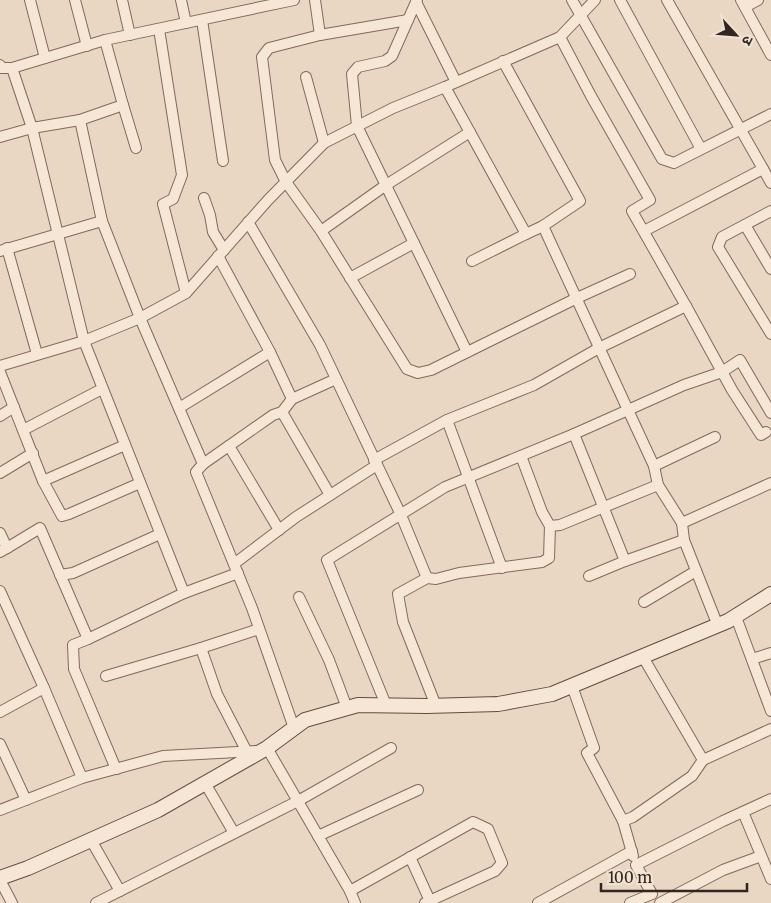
<svg xmlns="http://www.w3.org/2000/svg" width="771" height="903" viewBox="0 0 771 903" font-family="Merriweather,'Noto Sans Devanagari',serif">
  <style>
    .lines { fill: none; stroke-linecap: round; stroke-linejoin: round }
    .street-casing { stroke: #82695c; stroke-width: 12 }
    .secondary-casing { stroke: #634b40; stroke-width: 16 }
    .street { stroke: #f5e6d6; stroke-width: 10 }
    .secondary { stroke: #f5e6d6; stroke-width: 14 }
  </style>
  <rect width="100%" height="100%" fill="#e9d7c4"/>
  <g class="lines">
    <g class="street-casing">
      <g id="street">
        <polyline points="30,0 45,58"/>
        <polyline points="75,0 87,46"/>
        <polyline points="122,0 130,35"/>
        <polyline points="181,0 186,23"/>
        <polyline points="315,0 320,35"/>
        <polyline points="417,0 416,2 456,82"/>
        <polyline points="572,0 662,159 674,163 771,114"/>
        <polyline points="620,0 701,149"/>
        <polyline points="667,0 771,183"/>
        <polyline points="741,0 771,55"/>
        <polyline points="416,2 392,56 385,61 358,67 352,74 357,126 467,352"/>
        <polyline points="745,7 758,0"/>
        <polyline points="202,20 223,161"/>
        <polyline points="408,20 320,35 269,48 262,57 275,160 286,182 321,231 407,369 418,373 431,370 577,298 630,274"/>
        <polyline points="159,29 182,175 173,199 163,204 186,293"/>
        <polyline points="560,37 591,96 650,200 632,211 686,306"/>
        <polyline points="105,40 123,105 80,120 102,221 140,318 186,293 268,200 324,143 393,108 445,87 560,37 595,0"/>
        <polyline points="503,61 580,201 543,226 628,410 574,434 625,561 684,540 718,626"/>
        <polyline points="0,65 1,68 12,68 105,40 294,0"/>
        <polyline points="12,68 32,128 84,341 140,318 203,464 196,472 252,608 294,728"/>
        <polyline points="306,77 324,143"/>
        <polyline points="445,87 526,234 543,226"/>
        <polyline points="123,105 136,148"/>
        <polyline points="0,137 32,128 80,120"/>
        <polyline points="204,198 210,215 213,232 224,250"/>
        <polyline points="771,211 722,237 718,247 771,334"/>
        <polyline points="248,222 320,345 401,515 427,578"/>
        <polyline points="745,225 771,269"/>
        <polyline points="321,231 386,185 470,132"/>
        <polyline points="644,231 763,169"/>
        <polyline points="7,248 37,354"/>
        <polyline points="0,251 102,221"/>
        <polyline points="218,256 270,352 292,399"/>
        <polyline points="472,261 526,234"/>
        <polyline points="350,278 414,243"/>
        <polyline points="0,366 84,341 184,593 88,639"/>
        <polyline points="0,372 43,481 125,445"/>
        <polyline points="179,408 270,352"/>
        <polyline points="282,412 330,495"/>
        <polyline points="0,416 14,407"/>
        <polyline points="447,420 502,568"/>
        <polyline points="23,430 102,389"/>
        <polyline points="229,446 279,530"/>
        <polyline points="374,460 447,420 534,385 599,348 686,306 732,390 761,435 766,432"/>
        <polyline points="203,464 273,415 282,412 292,399 336,379"/>
        <polyline points="654,466 715,437"/>
        <polyline points="0,473 33,453"/>
        <polyline points="43,481 62,516 69,514 140,483"/>
        <polyline points="682,523 658,485 654,466 628,410 684,385 722,372 740,360 771,413"/>
        <polyline points="550,526 560,525 658,485"/>
        <polyline points="0,533 7,548 0,552"/>
        <polyline points="684,540 682,523 771,483"/>
        <polyline points="7,548 40,528 88,639 73,645 74,669 116,769 117,769"/>
        <polyline points="234,564 296,517 377,465"/>
        <polyline points="60,575 73,573 160,534"/>
        <polyline points="589,576 625,561"/>
        <polyline points="0,591 44,688 82,778"/>
        <polyline points="184,593 238,573"/>
        <polyline points="299,597 329,660 347,708"/>
        <polyline points="644,602 696,571"/>
        <polyline points="736,617 771,711"/>
        <polyline points="201,648 217,694 247,752"/>
        <polyline points="643,657 703,760"/>
        <polyline points="752,659 771,653"/>
        <polyline points="106,676 201,648 259,629"/>
        <polyline points="572,686 594,748 587,753 623,821 633,817 692,776 703,760 771,729"/>
        <polyline points="386,705 327,560 445,487 574,434"/>
        <polyline points="436,706 403,622 398,594 427,578 436,579 459,573 542,562 549,558 550,526 542,512 521,456"/>
        <polyline points="0,712 44,688"/>
        <polyline points="0,744 26,800"/>
        <polyline points="267,748 350,891 355,903"/>
        <polyline points="205,783 234,833"/>
        <polyline points="0,810 82,778 163,756 257,751"/>
        <polyline points="743,812 771,879"/>
        <polyline points="623,821 633,856"/>
        <polyline points="318,836 418,790"/>
        <polyline points="91,840 120,891"/>
        <polyline points="410,857 430,901"/>
        <polyline points="0,880 12,903"/>
        <polyline points="350,891 473,822 488,829 502,863 495,871 425,903"/>
        <polyline points="96,903 298,801 391,748"/>
        <polyline points="538,903 632,851"/>
        <polyline points="630,903 652,894 636,865 723,821 771,799"/>
        <polyline points="660,903 723,870 761,856"/>
      </g>
    </g>
    <g class="secondary-casing">
      <polyline id="secondary" points="0,878 28,868 158,810 267,748 305,720 358,705 427,706 498,704 552,694 728,621 771,594"/>
    </g>
    <use href="#street" class="street"/>
    <use href="#secondary" class="secondary"/>
  </g>
  <g transform="translate(736 35) rotate(116)" stroke="#f1e3d3" stroke-width="4" paint-order="stroke">
  <path d="M0-4L9 19L0 12L-9 19Z" fill="#33251f"/>
  <text y="-8" font-size="14" font-weight="bold" text-anchor="middle" fill="#33251f">उ</text>
  </g>
  <path d="M601 883v8h146v-8" fill="none" stroke="#33251f" stroke-width="2.5"/>
  <text x="608" y="883" font-size="15" fill="#33251f" stroke="#f1e3d3" stroke-width="4" paint-order="stroke">100 m</text>
</svg>
